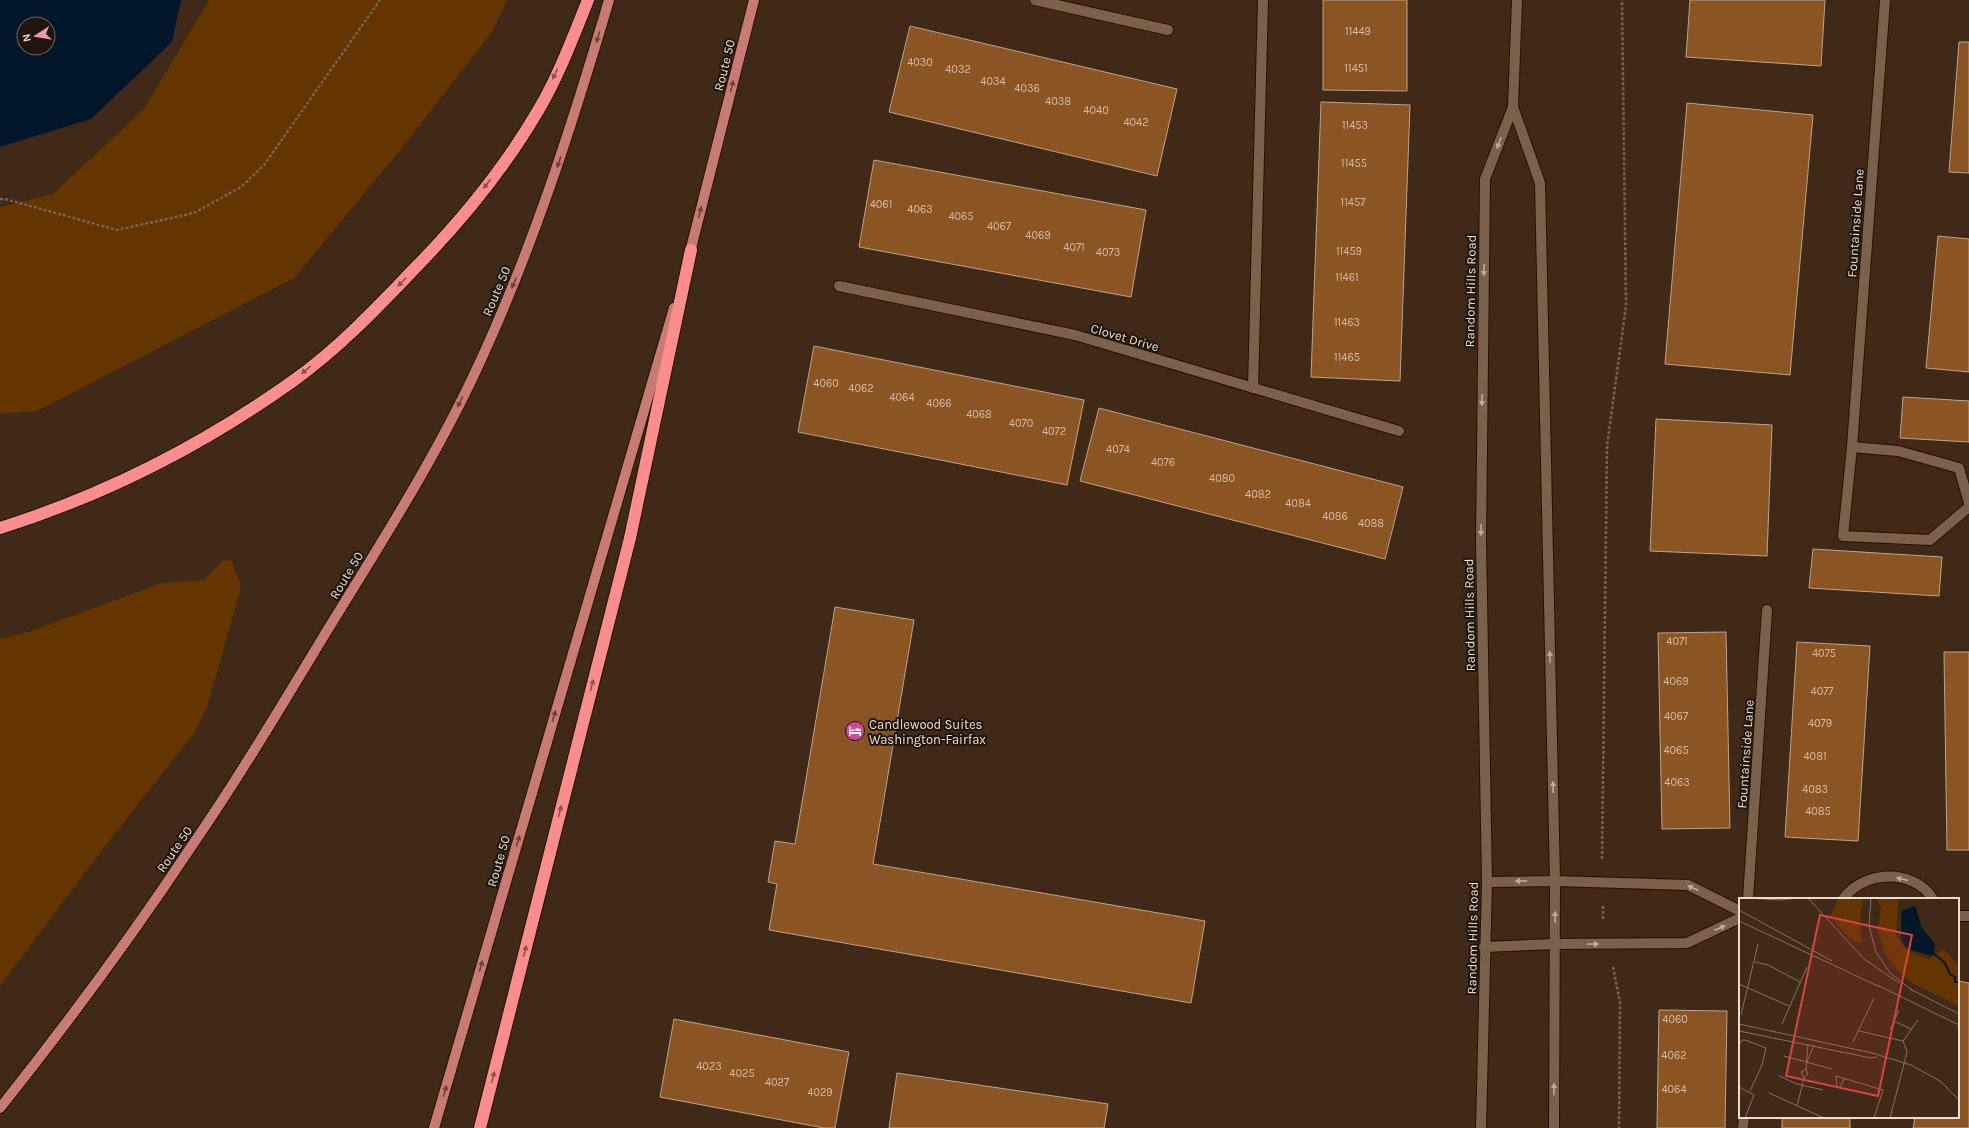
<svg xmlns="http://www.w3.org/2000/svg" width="1969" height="1128" viewBox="0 0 1969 1128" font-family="Karla,sans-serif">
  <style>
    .green { fill: #643500 }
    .water { fill: #011729; fill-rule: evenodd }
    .building { fill: #8a5523; stroke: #bea28c }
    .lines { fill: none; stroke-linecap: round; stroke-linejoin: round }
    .minor-casing { stroke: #261201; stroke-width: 12 }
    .major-casing { stroke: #261201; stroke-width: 12 }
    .highway-casing { stroke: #261201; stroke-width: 14 }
    .path { stroke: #786454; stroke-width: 2.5; stroke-dasharray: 3 2; stroke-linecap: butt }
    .minor { stroke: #7a614c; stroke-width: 10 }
    .major { stroke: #c77b72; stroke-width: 10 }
    .highway { stroke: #fb8d8c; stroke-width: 12 }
    .oneway { fill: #6b433a }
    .oneway2 { fill: #8d514c }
    .oneway3 { fill: #beab9c }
    .labels { text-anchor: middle; stroke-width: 4; stroke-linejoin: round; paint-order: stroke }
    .number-label { font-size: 11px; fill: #d4bba6 }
    .street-label { font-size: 13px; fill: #ecddd1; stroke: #1f150d }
    .poi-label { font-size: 13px; fill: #ecddd1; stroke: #1f150d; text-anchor: start }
    .inset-river { fill: none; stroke: #011729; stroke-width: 2 }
    .inset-road { fill: none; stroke: #857261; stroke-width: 1 }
    .view { fill: #d94341; fill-opacity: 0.15; stroke: #d94341; stroke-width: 2 }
    .inset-edge { fill: none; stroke: #ecddd1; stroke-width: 2 }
  </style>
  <rect width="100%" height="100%" fill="#402a17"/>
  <g class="green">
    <polygon points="209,0 507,0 492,32 401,149 294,278 37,411 0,414 0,207 53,194 144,109"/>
    <polygon points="223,560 232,561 241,587 207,707 195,732 105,846 0,986 0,639 29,632 162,583 204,580"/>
  </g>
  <path class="water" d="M0,0H181L172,42L91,119L0,147ZM24,24H48V48H24Z"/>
  <g class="building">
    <polygon points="1323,0 1407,0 1407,91 1323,90"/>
    <polygon points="1690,0 1825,0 1821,66 1686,57"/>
    <polygon points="910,26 1177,89 1157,176 889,112"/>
    <polygon points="1959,42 1969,42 1969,173 1949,172"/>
    <polygon points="1321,102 1410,105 1400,381 1311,377"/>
    <polygon points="1687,103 1813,115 1790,375 1665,364"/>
    <polygon points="874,160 1146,210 1131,297 859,247"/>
    <polygon points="1938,236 1969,239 1969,372 1926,368"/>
    <polygon points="814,346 1084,400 1067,485 798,432"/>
    <polygon points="1903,397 1969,401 1969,442 1900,438"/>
    <polygon points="1099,408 1403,487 1385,559 1080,481"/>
    <polygon points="1656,419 1772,425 1767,556 1650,551"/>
    <polygon points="1813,549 1942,557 1939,596 1809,588"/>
    <polygon points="835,607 914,620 873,864 1205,921 1191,1003 769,930 777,884 768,882 775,841 795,844"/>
    <polygon points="1726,632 1730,828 1662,829 1658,633"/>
    <polygon points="1797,642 1870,646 1858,841 1785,837"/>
    <polygon points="1944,652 1969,652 1969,850 1947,850"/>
    <polygon points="1958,981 1969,983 1969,1128 1913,1128 1915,1117 1958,1117"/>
    <polygon points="1659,1010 1727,1011 1725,1128 1657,1128"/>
    <polygon points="674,1019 849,1052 835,1128 824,1128 660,1097"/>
    <polygon points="897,1073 1108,1104 1104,1128 889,1128"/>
    <rect x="1782" y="1117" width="68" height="11"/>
  </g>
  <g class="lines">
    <g class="minor-casing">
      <g id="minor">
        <polyline points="1035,0 1168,30"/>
        <polyline points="1885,0 1852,447 1843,536 1930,540 1969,507"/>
        <polyline points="1513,107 1540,183 1555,881 1554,1128"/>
        <polyline points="839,286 1075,335 1399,431"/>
        <polyline points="1253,388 1263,0"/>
        <polyline points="1852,447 1898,451 1959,468 1969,503"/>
        <polyline points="1487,882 1555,881 1688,885 1740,911"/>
        <polyline points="1748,899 1767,610"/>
        <path d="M1843,899C1864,870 1913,868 1933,899"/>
        <polyline points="1958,916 1969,916"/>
        <polyline points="1484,947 1555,944 1687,943 1740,918"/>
        <polyline points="1481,1128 1487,882 1481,541 1485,179 1513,107 1517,0"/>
        <polyline points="1743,1128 1744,1117"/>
      </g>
    </g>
    <g class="major-casing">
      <g id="major">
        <polyline points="689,256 754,0"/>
        <path d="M0,1108C66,1025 130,939 189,850C236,782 279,710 322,639C374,554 429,469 472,379C530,257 571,129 609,0"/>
        <polyline points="434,1128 674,308"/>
      </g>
    </g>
    <g class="highway-casing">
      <g id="highway">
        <path d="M0,528C105,495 203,445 293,381C338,349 378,307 416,267C462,220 506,166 539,109C558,77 574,35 588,0"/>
        <polyline points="480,1128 630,538 691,250"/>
      </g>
    </g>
    <g class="path">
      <polyline points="0,199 5,199 117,230 194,213 241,187 264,165 380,0"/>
      <polyline points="1602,859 1607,446 1626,306 1622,0"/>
      <polyline points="1603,906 1603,919"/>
      <polyline points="1613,967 1620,1002 1619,1128"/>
    </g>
    <use href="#minor" class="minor"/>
    <use href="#major" class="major"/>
    <use href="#highway" class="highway"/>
  </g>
  <defs><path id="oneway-solid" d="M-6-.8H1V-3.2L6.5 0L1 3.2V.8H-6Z"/></defs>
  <g class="oneway">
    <use href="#oneway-solid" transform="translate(598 37) rotate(106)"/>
    <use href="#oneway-solid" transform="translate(732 86) rotate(-76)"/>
    <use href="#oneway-solid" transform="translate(559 162) rotate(108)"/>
    <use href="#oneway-solid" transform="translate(700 212) rotate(-76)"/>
    <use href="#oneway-solid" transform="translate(514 283) rotate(114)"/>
    <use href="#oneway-solid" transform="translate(460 402) rotate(117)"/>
    <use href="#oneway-solid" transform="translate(554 716) rotate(-74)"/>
    <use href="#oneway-solid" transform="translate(518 841) rotate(-74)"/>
    <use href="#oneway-solid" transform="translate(481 966) rotate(-74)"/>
    <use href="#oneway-solid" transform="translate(445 1091) rotate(-74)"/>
  </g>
  <g class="oneway2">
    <use href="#oneway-solid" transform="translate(555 74) rotate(115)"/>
    <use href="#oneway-solid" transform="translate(487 184) rotate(128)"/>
    <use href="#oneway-solid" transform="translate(402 282) rotate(134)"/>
    <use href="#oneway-solid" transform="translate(306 370) rotate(140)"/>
    <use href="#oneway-solid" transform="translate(592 685) rotate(-76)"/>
    <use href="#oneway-solid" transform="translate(560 811) rotate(-76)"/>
    <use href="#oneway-solid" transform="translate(525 951) rotate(-76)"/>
    <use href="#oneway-solid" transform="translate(493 1077) rotate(-76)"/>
  </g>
  <g class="oneway3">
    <use href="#oneway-solid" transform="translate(1499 143) rotate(111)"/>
    <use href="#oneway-solid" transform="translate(1484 270) rotate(91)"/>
    <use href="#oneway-solid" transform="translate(1482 400) rotate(91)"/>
    <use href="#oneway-solid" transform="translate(1481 530) rotate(91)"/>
    <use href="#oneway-solid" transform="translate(1550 657) rotate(-91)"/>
    <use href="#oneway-solid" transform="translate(1553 787) rotate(-91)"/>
    <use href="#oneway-solid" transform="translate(1902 879) rotate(-167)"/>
    <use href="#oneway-solid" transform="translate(1521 881) rotate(179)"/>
    <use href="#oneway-solid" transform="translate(1693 888) rotate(-156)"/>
    <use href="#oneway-solid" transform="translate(1555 917) rotate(-90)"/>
    <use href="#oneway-solid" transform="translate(1720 928) rotate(-25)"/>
    <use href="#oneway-solid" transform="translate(1593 944)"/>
    <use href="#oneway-solid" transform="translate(1554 1089) rotate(-90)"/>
  </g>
  <defs>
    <g id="hotel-disc" transform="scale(1)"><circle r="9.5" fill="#d1479c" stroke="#1f150d"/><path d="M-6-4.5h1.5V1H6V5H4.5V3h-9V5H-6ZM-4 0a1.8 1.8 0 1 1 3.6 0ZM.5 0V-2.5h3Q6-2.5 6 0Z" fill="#fff"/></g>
  </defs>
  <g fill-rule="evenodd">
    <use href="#hotel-disc" x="855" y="731"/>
  </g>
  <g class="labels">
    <g class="number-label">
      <text x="1358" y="35">11449</text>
      <text x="920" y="66">4030</text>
      <text x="1356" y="72">11451</text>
      <text x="958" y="73">4032</text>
      <text x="993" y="85">4034</text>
      <text x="1027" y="92">4036</text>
      <text x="1058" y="105">4038</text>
      <text x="1096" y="114">4040</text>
      <text x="1136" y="126">4042</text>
      <text x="1355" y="129">11453</text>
      <text x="1354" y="167">11455</text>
      <text x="1353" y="206">11457</text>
      <text x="881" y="208">4061</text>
      <text x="920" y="213">4063</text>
      <text x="961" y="220">4065</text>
      <text x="999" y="230">4067</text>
      <text x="1038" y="239">4069</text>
      <text x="1074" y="251">4071</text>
      <text x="1349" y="255">11459</text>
      <text x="1108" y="256">4073</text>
      <text x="1347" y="281">11461</text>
      <text x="1347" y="326">11463</text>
      <text x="1347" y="361">11465</text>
      <text x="826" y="387">4060</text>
      <text x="861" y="392">4062</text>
      <text x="902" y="401">4064</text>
      <text x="939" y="407">4066</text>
      <text x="979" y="418">4068</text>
      <text x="1021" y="427">4070</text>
      <text x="1054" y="435">4072</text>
      <text x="1118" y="453">4074</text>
      <text x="1163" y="466">4076</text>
      <text x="1222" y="482">4080</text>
      <text x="1258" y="498">4082</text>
      <text x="1298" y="507">4084</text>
      <text x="1335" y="520">4086</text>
      <text x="1371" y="527">4088</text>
      <text x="1677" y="645">4071</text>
      <text x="1824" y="657">4075</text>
      <text x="1676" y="685">4069</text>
      <text x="1822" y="695">4077</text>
      <text x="1676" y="720">4067</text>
      <text x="1820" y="727">4079</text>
      <text x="1676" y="754">4065</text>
      <text x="1815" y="760">4081</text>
      <text x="1677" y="786">4063</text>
      <text x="1815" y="793">4083</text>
      <text x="1818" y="815">4085</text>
      <text x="1675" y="1023">4060</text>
      <text x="1674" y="1059">4062</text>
      <text x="709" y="1070">4023</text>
      <text x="742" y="1077">4025</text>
      <text x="777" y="1086">4027</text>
      <text x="1674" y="1093">4064</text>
      <text x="820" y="1096">4029</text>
    </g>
    <g class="street-label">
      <text transform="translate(724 65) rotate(-76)" y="5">Route 50</text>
      <text transform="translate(1855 223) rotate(-86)" y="5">Fountainside Lane</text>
      <text transform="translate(496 291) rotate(-67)" y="5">Route 50</text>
      <text transform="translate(1470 291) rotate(-89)" y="5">Random Hills Road</text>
      <text transform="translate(1125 337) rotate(16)" y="5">Clovet Drive</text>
      <text transform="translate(346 575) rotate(-59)" y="5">Route 50</text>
      <text transform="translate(1469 615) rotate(-91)" y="5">Random Hills Road</text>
      <text transform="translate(1745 754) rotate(-86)" y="5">Fountainside Lane</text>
      <text transform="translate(174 849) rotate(-56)" y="5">Route 50</text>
      <text transform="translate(498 861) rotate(-74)" y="5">Route 50</text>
      <text transform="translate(1472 938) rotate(-89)" y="5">Random Hills Road</text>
    </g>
    <g class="poi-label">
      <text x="869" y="729">Candlewood Suites<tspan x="869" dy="15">Washington-Fairfax</tspan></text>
    </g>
  </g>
  <g transform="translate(1739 898)">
    <rect width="220" height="220" fill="#402a17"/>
    <path d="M100,0H124L121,22L123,46L110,40L91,18ZM137,0H159L157,38L170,54L190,61L204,51L220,67V108L175,86L162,76L146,56L139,33L142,10Z" fill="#643500"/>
    <path d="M176,8L183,30L196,46L195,56L192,58L167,50L162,42V13Z" fill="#011729"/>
    <path class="inset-river" d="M195,56L206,65L211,76L216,79V84H220"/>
    <path class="inset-road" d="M7,0L40,2L60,0M69,0L125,61L160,85M132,0L130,28L137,54L151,75L174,93M0,12L93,63M0,23L141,89M16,64L29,67L61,84M0,86L50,108M138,87L220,127M171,91L220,116M2,117L19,46M155,123L172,131M0,126L133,155L172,167L201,183L220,202M43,126L68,69M151,132L160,112M0,133L132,160L138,159M120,133L164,143M164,143L179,122M114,144L135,100M0,147L3,142H6L27,150L23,167L11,193M45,158L93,171M68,164L75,147M40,178L58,186L84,192M65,180L62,174L67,171M105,181L101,189H98L97,178L144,192L135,220M0,189L15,197L6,220M30,195L85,220M58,208L65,180L69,176L67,171L69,146M151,220L168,154L164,143"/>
    <path class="view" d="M81,17L173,37L139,198L47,178Z"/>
    <rect width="220" height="220" class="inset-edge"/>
  </g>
  <g transform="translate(36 36) rotate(258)"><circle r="19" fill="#1f150d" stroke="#71655b"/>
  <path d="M0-3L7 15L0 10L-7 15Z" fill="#f49aa6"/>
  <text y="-6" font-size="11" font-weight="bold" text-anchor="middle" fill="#ecddd1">N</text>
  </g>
</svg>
